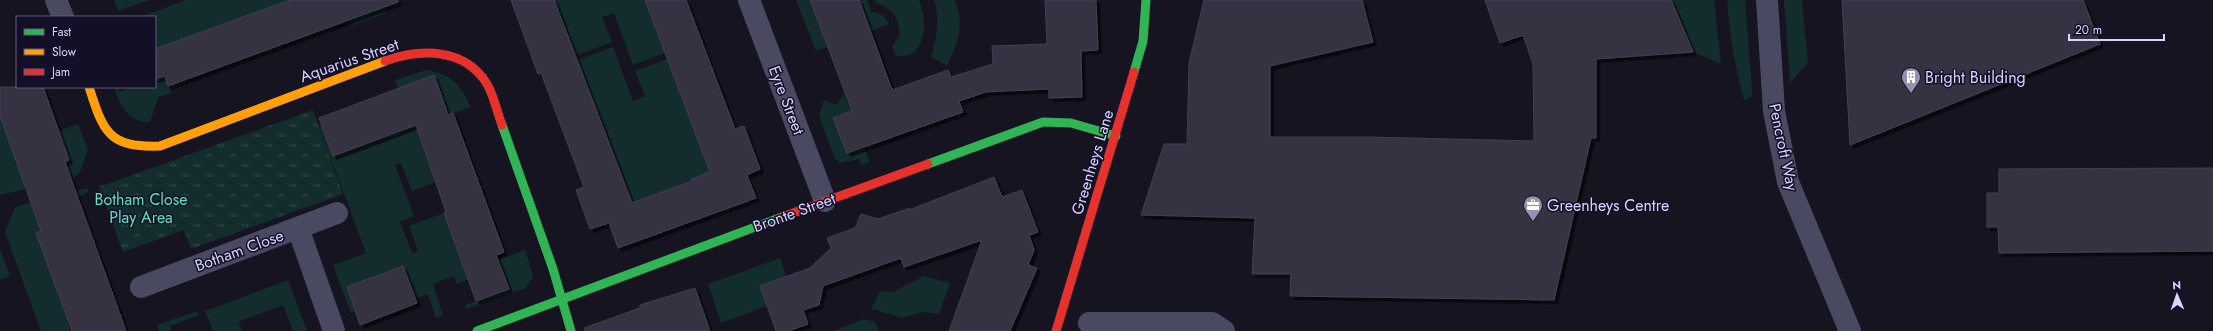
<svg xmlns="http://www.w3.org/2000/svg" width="2213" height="331" viewBox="0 0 2213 331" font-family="Jost,sans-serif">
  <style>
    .green { fill: #132c2d }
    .park { fill: url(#park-tufts) }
    .building { fill: #343243; stroke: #433f54; filter: url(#shadow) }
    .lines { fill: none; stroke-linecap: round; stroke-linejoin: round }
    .street { stroke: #4a4962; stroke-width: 22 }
    .fast { stroke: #30b455; stroke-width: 9 }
    .slow { stroke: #ff9f0a; stroke-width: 9 }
    .jam { stroke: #e5322d; stroke-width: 9 }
    .labels { text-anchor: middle; stroke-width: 3; stroke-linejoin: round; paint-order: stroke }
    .street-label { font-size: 16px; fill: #d9d4ff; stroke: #130f26 }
    .poi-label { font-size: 16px; fill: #d9d4ff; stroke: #130f26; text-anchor: start }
    .park-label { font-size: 16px; fill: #5fe0c0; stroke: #130f26 }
  </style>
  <defs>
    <pattern id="park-tufts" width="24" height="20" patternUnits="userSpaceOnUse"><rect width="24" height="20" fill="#132c2d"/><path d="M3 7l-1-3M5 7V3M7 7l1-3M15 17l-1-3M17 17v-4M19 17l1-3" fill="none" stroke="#354a4c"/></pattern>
    <filter id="shadow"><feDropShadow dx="3.5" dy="3.5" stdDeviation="0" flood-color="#0009"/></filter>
  </defs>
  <rect width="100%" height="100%" fill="#161421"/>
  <g class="green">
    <polygon points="114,0 150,0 118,11"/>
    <polygon points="186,0 290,0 155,49 155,17 143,16"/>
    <polygon points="373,0 382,0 386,13 351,26 349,21 376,11"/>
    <polygon points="554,0 645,0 665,53 633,65 614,13 602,17 612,42 575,56"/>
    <polygon points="796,0 810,0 827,47 816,51"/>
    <path d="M851,0H867L871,12C880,12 885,16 889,24L870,31Z"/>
    <path d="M875,0H919C928,21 927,60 896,56L892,46L900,35C897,14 895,11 876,3Z"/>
    <path d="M934,0H955C965,26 958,43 947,66L931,57C936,39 941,19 934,0Z"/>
    <polygon points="1671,0 1714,0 1721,64 1693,52"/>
    <path d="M1727,0H1745L1752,91V96L1744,100C1734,64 1730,36 1727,0Z"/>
    <polygon points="1784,0 1802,0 1808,63 1790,83"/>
    <polygon points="613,47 633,101 645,96 635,71 667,59 697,139 733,125 713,172 630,204 619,175 584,187 582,183 618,170 577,60"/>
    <path d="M426,70C450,73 461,85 471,107L448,115L434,75L398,89L395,80Z"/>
    <path d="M165,76L171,93L158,98L150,122C128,123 120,105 114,87H118L120,92L133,87H155V79Z"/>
    <polygon points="844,93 851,111 833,118 847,152 864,146 870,162 862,165 859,159 840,163 834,157 819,115 824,100 836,105"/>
    <polygon points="415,105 436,182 412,191 401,163 395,165 414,216 400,222 413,254 418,251 409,226 444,213 463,266 479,275 457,284 454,276 433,284 443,315 436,318 428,294 415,299 403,266 347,287 355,311 351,313 333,265 366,253 319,126"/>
    <polygon points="0,115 11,148 21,160 16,162 22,177 69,160 59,131 78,124 88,149 80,172 73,178 0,195"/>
    <polygon points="87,188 89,192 77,197 81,205 37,221 63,291 57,293 64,310 69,309 73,319 67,321 70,331 41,331 5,232 15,207"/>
    <polygon points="0,249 10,276 0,280"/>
    <polygon points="525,250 532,272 533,277 526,288 467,309 465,305 509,289 498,260"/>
    <polygon points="780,258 786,276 760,286 767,306 721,323 708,284"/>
    <polygon points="924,276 950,283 939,314 922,312 903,318 871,309 880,291 893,292"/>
    <polygon points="288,280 307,331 293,331 283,305 238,322 242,331 213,331 205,311"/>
    <polygon points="197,311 199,315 170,326 171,331 159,331 157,325"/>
    <polygon points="864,319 875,322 879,331 833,331"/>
  </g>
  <polygon class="park" points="313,110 343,194 191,249 184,230 123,252 99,187"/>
  <g class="building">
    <polygon points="290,0 398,0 398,2 168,86 165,76 155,79 155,49"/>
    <polygon points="511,0 554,0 632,203 692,181 692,179 710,172 645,0 686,0 735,129 744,126 760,169 747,175 756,198 618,248 609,223 590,229 576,190 584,187 541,73 538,74"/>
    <polygon points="810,0 859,0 892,90 948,70 951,77 993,64 992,46 1047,44 1045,0 1096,0 1098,50 1081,51 1082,97 1049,98 1049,89 986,92 959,101 963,112 847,153 833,118 852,111"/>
    <polygon points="1204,0 1362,0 1373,42 1270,66 1270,137 1367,137 1534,141 1533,64 1523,35 1500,43 1485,0 1671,0 1693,52 1596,59 1596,138 1591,138 1554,300 1290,296 1291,274 1252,274 1255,218 1141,215 1164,144 1187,144 1189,63"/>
    <polygon points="1842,0 2083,0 2100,44 1850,145"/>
    <polygon points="434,75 448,115 453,113 504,252 496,255 509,289 476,301 444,213 446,212 416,125 333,156 319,118"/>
    <polygon points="0,87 43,87 69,160 65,162 126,331 72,331 36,233 41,231 0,116"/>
    <polygon points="2213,168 2213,251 1999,253 1998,227 1987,227 1987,193 1999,193 1999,169"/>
    <polygon points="994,177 1002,197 1022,190 1038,232 1029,235 1034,250 1028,265 1037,268 1010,331 949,331 982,240 904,267 901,258 823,286 819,305 803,310 808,324 789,331 776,331 760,286 810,268 831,248 827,238 855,228 861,214 878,219 910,208 909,210"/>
    <polygon points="403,266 417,303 360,325 347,287"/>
    <polygon points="695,288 710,331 585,331 584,328 640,308 640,305"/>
  </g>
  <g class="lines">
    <g class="street">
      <polyline points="56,0 63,17"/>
      <polyline points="749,0 825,201"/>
      <polyline points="1767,0 1774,111 1788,182 1850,331"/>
      <polyline points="298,228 334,331"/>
      <polyline points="141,287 337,213"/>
      <polyline points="1089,323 1212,323 1224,331"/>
    </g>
    <g class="fast">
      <polyline points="1134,72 1143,41 1146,0"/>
      <polyline points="502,125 553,269 571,331"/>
      <polyline points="928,164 1043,122 1071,123 1116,136"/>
      <polyline points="477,331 782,217"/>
    </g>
    <path class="slow" d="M89,87C103,131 108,148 160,146L385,61"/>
    <g class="jam">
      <path d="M385,61C421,48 465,48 487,84C494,96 497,112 502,125"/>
      <polyline points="782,217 928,164"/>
      <polyline points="1056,331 1134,72"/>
    </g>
  </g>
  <defs>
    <g id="building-pin" transform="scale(1)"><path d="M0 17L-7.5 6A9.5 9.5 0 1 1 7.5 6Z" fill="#9591b1" stroke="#130f26"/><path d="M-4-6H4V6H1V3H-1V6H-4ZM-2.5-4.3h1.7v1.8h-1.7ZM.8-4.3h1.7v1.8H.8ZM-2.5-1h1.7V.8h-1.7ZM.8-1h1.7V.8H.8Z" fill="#fff"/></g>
    <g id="office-pin" transform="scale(1)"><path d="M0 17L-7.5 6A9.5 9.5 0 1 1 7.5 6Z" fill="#9591b1" stroke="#130f26"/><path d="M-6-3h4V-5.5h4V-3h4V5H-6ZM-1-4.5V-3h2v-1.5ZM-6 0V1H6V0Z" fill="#fff"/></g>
  </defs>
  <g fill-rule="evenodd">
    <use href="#building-pin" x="1911" y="77"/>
    <use href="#office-pin" x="1533" y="205"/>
  </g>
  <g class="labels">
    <g class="street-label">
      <text transform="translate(349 60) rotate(-19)" y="6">Aquarius Street</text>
      <text transform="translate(787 100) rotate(69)" y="6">Eyre Street</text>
      <text transform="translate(1784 147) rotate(78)" y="6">Pencroft Way</text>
      <text transform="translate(1092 162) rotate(-73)" y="6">Greenheys Lane</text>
      <text transform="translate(794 212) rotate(-20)" y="6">Bronte Street</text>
      <text transform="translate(239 250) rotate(-20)" y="6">Botham Close</text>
    </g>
    <g class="poi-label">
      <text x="1925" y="83">Bright Building</text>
      <text x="1547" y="211">Greenheys Centre</text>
    </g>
    <g class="park-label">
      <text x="141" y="205">Botham Close<tspan x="141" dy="18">Play Area</tspan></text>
    </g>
  </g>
  <rect x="16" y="16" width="140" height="72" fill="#130f26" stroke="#625e7d"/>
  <rect x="24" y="29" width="20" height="6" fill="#30b455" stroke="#625e7d"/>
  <text x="52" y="36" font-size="12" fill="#d9d4ff">Fast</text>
  <rect x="24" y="49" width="20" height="6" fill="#ff9f0a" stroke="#625e7d"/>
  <text x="52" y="56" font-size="12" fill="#d9d4ff">Slow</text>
  <rect x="24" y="69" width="20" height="6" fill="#e5322d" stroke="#625e7d"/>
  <text x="52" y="76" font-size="12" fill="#d9d4ff">Jam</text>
  <g transform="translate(2177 295) rotate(358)" stroke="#130f26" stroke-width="3" paint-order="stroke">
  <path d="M0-3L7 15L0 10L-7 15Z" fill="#d9d4ff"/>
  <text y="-6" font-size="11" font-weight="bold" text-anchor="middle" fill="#d9d4ff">N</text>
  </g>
  <path d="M2069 34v6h95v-6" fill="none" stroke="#d9d4ff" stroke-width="2"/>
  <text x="2075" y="34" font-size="12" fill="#d9d4ff" stroke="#130f26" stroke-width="3" paint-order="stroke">20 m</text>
</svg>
